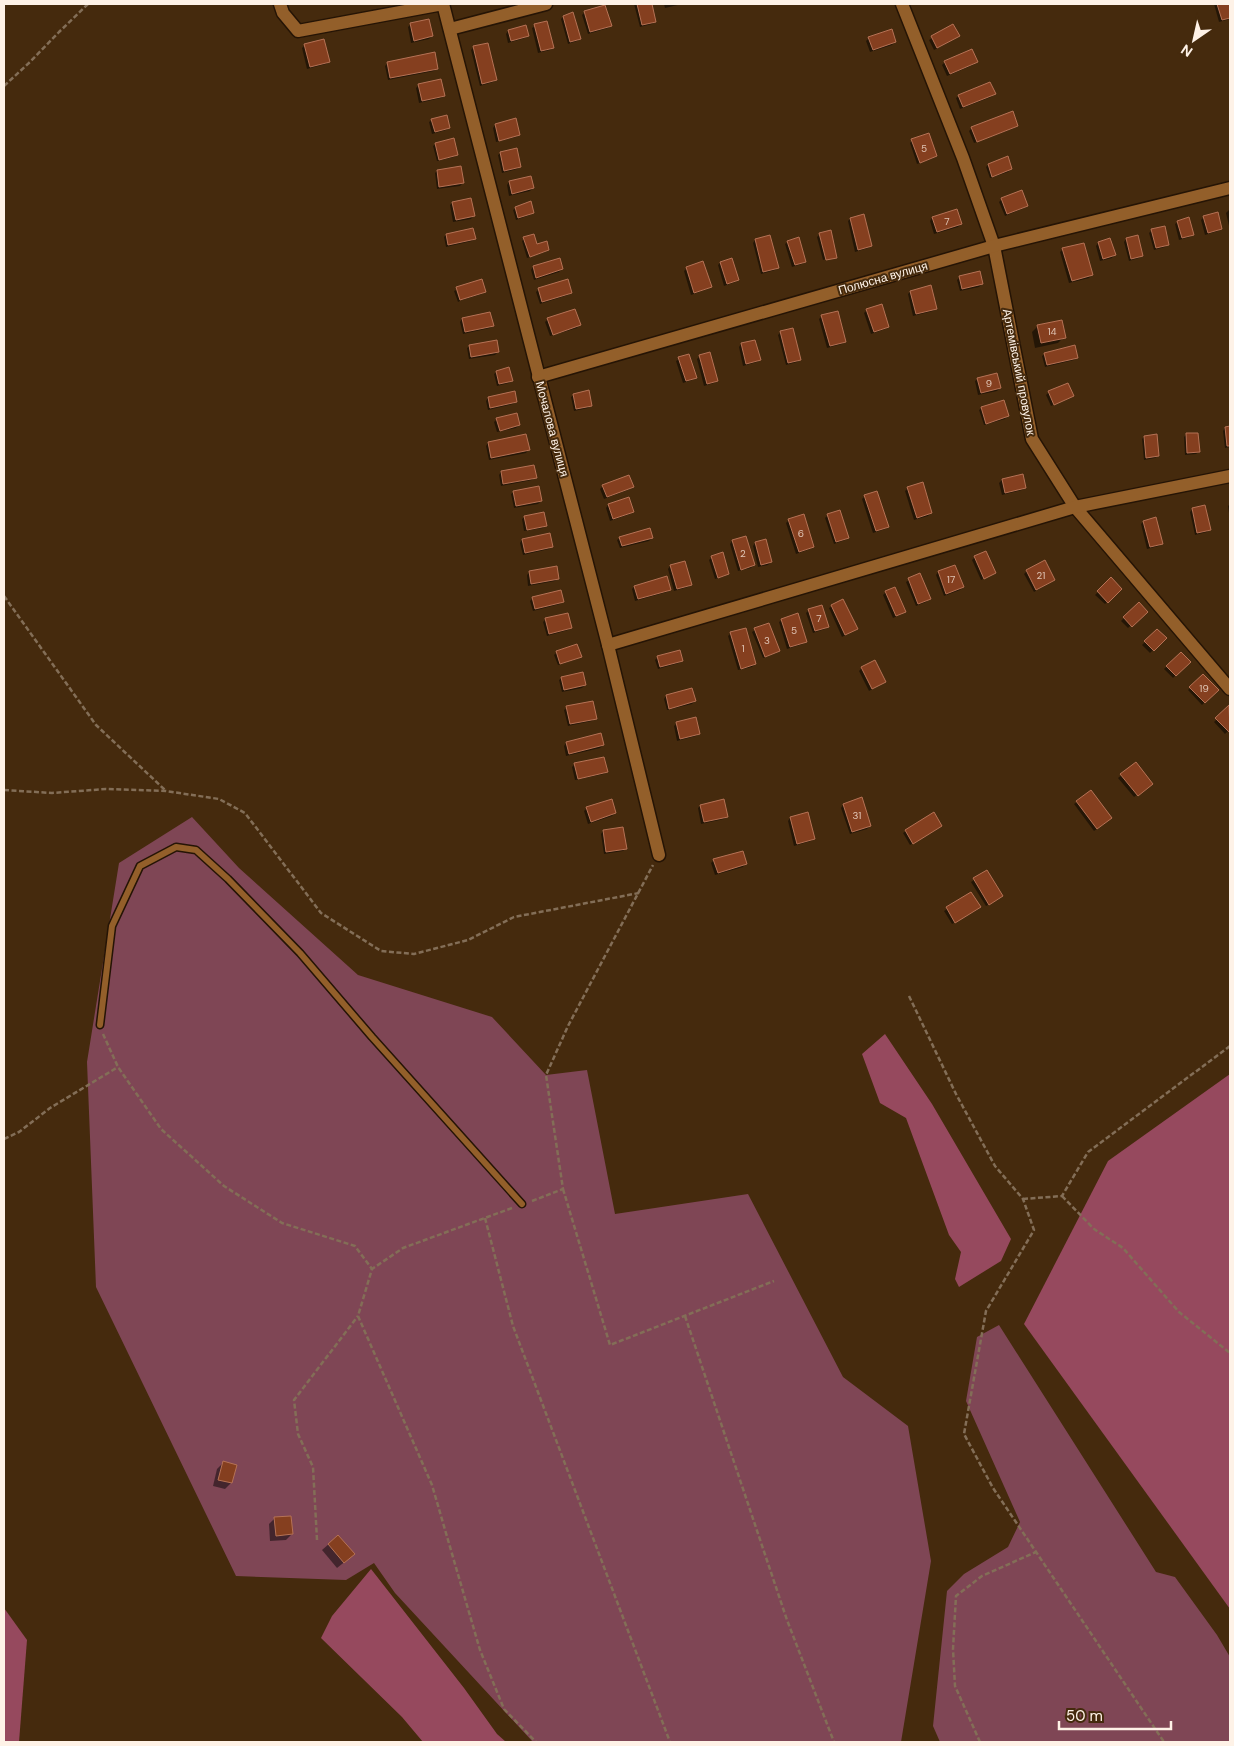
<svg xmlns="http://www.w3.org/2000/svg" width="1234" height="1746" viewBox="0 0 1234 1746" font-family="'DM Sans',sans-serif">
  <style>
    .green { fill: #7f4655 }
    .forest { fill: #96495e }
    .shadow { fill: #0007 }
    .building { fill: #853f1f; stroke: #b67255 }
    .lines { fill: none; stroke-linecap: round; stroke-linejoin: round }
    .lane-casing { stroke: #251405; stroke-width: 9 }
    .street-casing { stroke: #251405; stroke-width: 15 }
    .path { stroke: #836e57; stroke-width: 2.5; stroke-dasharray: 5 2.5; stroke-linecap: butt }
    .lane { stroke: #935f2a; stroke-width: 6 }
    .street { stroke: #935f2a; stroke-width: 12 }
    .labels { text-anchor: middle; stroke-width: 4; stroke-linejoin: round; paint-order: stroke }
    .number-label { font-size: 10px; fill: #e0c5b5 }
    .street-label { font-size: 12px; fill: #fef2e7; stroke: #452a0d }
  </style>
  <rect width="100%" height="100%" fill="#452a0d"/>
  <g class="green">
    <polygon points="192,817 239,868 358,975 492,1017 546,1075 587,1070 615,1214 748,1194 843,1377 908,1426 931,1561 901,1742 533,1742 395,1593 374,1563 346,1580 236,1576 96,1287 87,1062 119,863"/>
    <polygon points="999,1325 1156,1572 1175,1577 1217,1635 1230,1657 1230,1742 940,1742 933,1726 947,1591 964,1574 1008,1547 1020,1522 966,1401 977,1337"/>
  </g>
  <g class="forest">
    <polygon points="885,1034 932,1104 1011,1239 1001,1261 959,1287 955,1279 961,1252 949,1235 906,1118 880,1103 862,1054"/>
    <polygon points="1230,1074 1230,1609 1024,1324 1108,1161"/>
    <polygon points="371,1569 464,1688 497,1734 506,1742 423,1742 402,1717 321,1638 332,1616"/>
    <polygon points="4,1608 27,1640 19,1742 4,1742"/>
  </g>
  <g class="shadow">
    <polygon points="634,4 651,4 655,22 652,24 640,27"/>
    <polygon points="664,4 682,4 665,8"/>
    <polygon points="1214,4 1230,4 1230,19 1219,22"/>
    <polygon points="585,12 610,26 608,28 588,34 582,15"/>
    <polygon points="563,17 580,39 577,41 568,44 561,19"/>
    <polygon points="411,24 432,36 429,39 411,43 408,27"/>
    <polygon points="535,26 553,47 550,50 538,53 532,28"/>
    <polygon points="953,26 956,38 934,50 929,40"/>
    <polygon points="508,31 527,35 525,38 508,43 506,34"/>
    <polygon points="869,38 895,42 892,45 870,52 866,41"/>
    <polygon points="304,46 328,62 326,64 307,69 302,48"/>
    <polygon points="474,47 496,80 493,82 480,86 471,50"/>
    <polygon points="945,62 976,62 973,65 947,76 942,65"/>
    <polygon points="388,63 437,68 434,71 388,80 385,66"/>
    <polygon points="419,85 444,96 441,98 419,103 416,88"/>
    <polygon points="994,94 991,97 960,109 956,98 959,96"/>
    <polygon points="432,120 449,128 446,130 432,134 429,122"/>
    <polygon points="515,120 519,135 516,137 496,142 493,128 495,125"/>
    <polygon points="1017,125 1014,128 974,143 969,131 972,128"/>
    <polygon points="912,141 936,156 933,158 917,164 910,143"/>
    <polygon points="436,144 457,154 454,157 437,161 433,146"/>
    <polygon points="501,153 520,167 517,169 502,173 498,155"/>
    <polygon points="988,165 1011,169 1008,172 990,178 986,167"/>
    <polygon points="437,171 463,183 460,186 437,189 435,173"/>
    <polygon points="509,182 533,188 530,191 509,196 507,185"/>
    <polygon points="1002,199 1027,206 1024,208 1005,216 999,202"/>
    <polygon points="452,203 473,216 471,219 453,222 450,205"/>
    <polygon points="516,208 533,212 530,215 516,220 513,210"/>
    <polygon points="1229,210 1230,210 1230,230 1226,213"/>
    <polygon points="956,211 961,224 958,227 934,234 930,221 932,218"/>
    <polygon points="863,216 870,246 868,248 855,252 848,221 850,219"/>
    <polygon points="1204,217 1221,228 1218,231 1205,235 1201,220"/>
    <polygon points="1178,222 1192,234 1190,237 1179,240 1175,224"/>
    <polygon points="1152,230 1168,244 1165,247 1154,250 1149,233"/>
    <polygon points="820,234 834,257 823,260 817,237"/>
    <polygon points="446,235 474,239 472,241 446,247 444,237"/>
    <polygon points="524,239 548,250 545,252 527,258 522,241"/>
    <polygon points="1126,239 1142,255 1139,258 1129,261 1124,242"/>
    <polygon points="755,240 777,268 775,270 761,274 753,243"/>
    <polygon points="788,242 805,262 802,264 792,267 785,244"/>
    <polygon points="1098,243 1114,255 1112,258 1100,261 1096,246"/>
    <polygon points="1063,249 1091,275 1089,278 1069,283 1060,252"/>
    <polygon points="720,263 738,280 735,282 724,286 718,265"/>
    <polygon points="533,267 562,269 559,272 534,280 531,270"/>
    <polygon points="687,268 710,287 707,289 691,295 684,271"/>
    <polygon points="960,277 982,284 979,287 960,291 957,280"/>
    <polygon points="458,288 484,292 482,294 462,300"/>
    <polygon points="539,289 571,293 568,295 540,304 536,292"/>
    <polygon points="456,290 460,301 458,302 454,291"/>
    <polygon points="910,292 936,309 933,311 913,316 908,294"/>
    <polygon points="867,310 888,327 885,329 871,334 864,313"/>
    <polygon points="822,316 845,341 842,344 827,348 819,319"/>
    <polygon points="462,319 492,326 490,328 463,334 460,322"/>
    <polygon points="548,319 579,325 577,328 550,336 545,322"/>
    <polygon points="1038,326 1064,337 1058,343 1035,348 1032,332"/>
    <polygon points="781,332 800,359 797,362 786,365 778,335"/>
    <polygon points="755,341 759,360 757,362 743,366 739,347 741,344"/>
    <polygon points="470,346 498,352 495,355 469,359 467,348"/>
    <polygon points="1045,354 1077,357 1074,360 1045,367 1042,356"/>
    <polygon points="700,356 716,381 714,383 704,386 697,359"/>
    <polygon points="679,359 695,378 692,380 683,383 676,361"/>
    <polygon points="497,372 511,381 509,383 497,386 494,374"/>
    <polygon points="978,379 1000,388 997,391 978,395 975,381"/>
    <polygon points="1049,392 1073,396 1051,406 1046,395"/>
    <polygon points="574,395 591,405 588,408 574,411 571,397"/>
    <polygon points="488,398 516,401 513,404 488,410 486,401"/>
    <polygon points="982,408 1007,416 1005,419 984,425 979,410"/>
    <polygon points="497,419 519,425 516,428 497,432 494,422"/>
    <polygon points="1230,427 1230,447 1225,448 1223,431 1225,428"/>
    <polygon points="1186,435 1199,452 1196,454 1185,455 1184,437"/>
    <polygon points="1144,437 1158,456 1155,458 1144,460 1142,439"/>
    <polygon points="488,443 528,450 526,453 489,460 486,446"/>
    <polygon points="501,472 535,477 532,480 501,486 499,475"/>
    <polygon points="1022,476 1025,488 1022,490 1002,495 999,483 1002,480"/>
    <polygon points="603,486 632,486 630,489 604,499 600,489"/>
    <polygon points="908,488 931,513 928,516 914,520 905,491"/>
    <polygon points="514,492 541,501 538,504 514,508 511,494"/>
    <polygon points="865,496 888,527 885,529 873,533 862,499"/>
    <polygon points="1230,504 1230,503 1230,520 1228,506"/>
    <polygon points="608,505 633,512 630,514 610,521 606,508"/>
    <polygon points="1205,507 1209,529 1207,532 1195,535 1190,512 1192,510"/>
    <polygon points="828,515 848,538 845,540 834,544 825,518"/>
    <polygon points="525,517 545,525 543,528 524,531 522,519"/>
    <polygon points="789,520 813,547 810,549 796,554 786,523"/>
    <polygon points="1143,522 1162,543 1159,546 1147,549 1141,524"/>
    <polygon points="549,534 552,546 549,549 523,555 520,543 522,540"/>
    <polygon points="620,538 652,538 649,541 620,548 617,540"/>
    <polygon points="745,538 754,565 751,568 738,571 730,544 732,541"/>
    <polygon points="765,540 771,562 768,565 758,567 753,546 755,543"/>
    <polygon points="712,557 728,574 725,576 715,579 709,560"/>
    <polygon points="975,557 995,573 981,580 972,560"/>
    <polygon points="684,562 690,585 688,587 674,591 668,569 670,566"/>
    <polygon points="556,568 558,578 555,581 528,586 527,575 529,573"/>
    <polygon points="1027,571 1054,580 1034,592 1024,574"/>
    <polygon points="938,572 962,587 960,590 944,596 936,575"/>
    <polygon points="1111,579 1120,589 1105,604 1095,595"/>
    <polygon points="909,580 929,599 926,602 916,606 906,582"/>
    <polygon points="634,587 669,590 667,592 635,601 632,589"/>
    <polygon points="886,592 904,611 902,614 893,618 883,595"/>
    <polygon points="533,598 562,601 560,604 533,611 530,601"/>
    <polygon points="843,600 856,629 842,637 829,608"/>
    <polygon points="1139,604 1146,612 1128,628 1121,621"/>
    <polygon points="809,610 827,627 825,629 813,633 806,613"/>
    <polygon points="546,619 571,627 568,630 547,636 543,622"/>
    <polygon points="782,620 805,641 803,644 787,649 779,622"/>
    <polygon points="755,630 778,651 776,653 763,658 752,632"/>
    <polygon points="1157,630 1165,638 1150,653 1142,645"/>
    <polygon points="731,633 755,664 752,667 738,670 728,636"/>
    <polygon points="557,652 580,656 577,659 558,665 554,655"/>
    <polygon points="1181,653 1189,662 1173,678 1164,669"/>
    <polygon points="658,657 681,661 679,663 658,669 655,660"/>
    <polygon points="862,668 881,684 869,691 859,671"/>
    <polygon points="1203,676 1217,690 1202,705 1188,690"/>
    <polygon points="562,678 585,685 582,688 562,692 559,680"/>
    <polygon points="666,696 695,701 692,704 667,710 664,699"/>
    <polygon points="1229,707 1230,729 1225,734 1214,722"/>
    <polygon points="567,708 595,718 592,721 568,726 564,710"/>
    <polygon points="677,723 699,734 696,736 677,741 674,726"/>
    <polygon points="566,743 603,745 600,748 566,756 564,746"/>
    <polygon points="575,764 606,771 604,774 575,780 572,767"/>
    <polygon points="1136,764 1149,786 1134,797 1118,778"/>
    <polygon points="1077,802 1108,821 1094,831 1074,804"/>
    <polygon points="843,805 870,826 867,829 850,834 841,808"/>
    <polygon points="700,806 727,816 724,819 701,824 698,808"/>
    <polygon points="587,808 615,813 612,816 588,824 584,811"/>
    <polygon points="807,813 814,839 811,841 794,846 788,821 790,818"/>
    <polygon points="938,828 910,845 903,833 906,831"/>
    <polygon points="603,831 626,848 623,851 604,854 601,834"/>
    <polygon points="714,860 745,864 743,867 715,875 711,863"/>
    <polygon points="987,872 999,899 986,906 971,882"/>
    <polygon points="971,894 977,910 952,924 944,911"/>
    <polygon points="223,1463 231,1483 225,1489 213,1486 217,1469"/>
    <polygon points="275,1518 292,1534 286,1540 270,1541 269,1524"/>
    <polygon points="338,1536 347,1560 337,1568 322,1550"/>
  </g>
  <g class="building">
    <polygon points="637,4 652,4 656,22 642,25"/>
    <polygon points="1217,4 1230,4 1230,18 1222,20"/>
    <polygon points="605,5 612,26 590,32 584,11"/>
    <polygon points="573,12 581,39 570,42 563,16"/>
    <polygon points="429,19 433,36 414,41 410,23"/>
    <polygon points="547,21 554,48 541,51 534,24"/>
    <polygon points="953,24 960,36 937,48 931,36"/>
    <polygon points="526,25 529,36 511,41 508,30"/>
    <polygon points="892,29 896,42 873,50 868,37"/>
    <polygon points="324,39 330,62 310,67 304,44"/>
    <polygon points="488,43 497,80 482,84 473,46"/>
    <polygon points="972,49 978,62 950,74 944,61"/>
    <polygon points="435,52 438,69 390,78 387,62"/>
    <polygon points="441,79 445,96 422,101 418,84"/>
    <polygon points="990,82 996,94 963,107 958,95"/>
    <polygon points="1013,111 1018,126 977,142 971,127"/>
    <polygon points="447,115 450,128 435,132 431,119"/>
    <polygon points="516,118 520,135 499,141 495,124"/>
    <polygon points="929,133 937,156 920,163 911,139"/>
    <polygon points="454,138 458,155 439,160 435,143"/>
    <polygon points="517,148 521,167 504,171 500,152"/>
    <polygon points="1008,156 1012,169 992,177 988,164"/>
    <polygon points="461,166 464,183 439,187 437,170"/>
    <polygon points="531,176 534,188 512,194 509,181"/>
    <polygon points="1022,190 1028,206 1007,214 1001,198"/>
    <polygon points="471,198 475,216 456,220 452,202"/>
    <polygon points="531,201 534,213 518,218 515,207"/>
    <polygon points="957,209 962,224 937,232 932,217"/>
    <polygon points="1218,212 1222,229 1208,233 1203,216"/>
    <polygon points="864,214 872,246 858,250 850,218"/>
    <polygon points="1189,217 1194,235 1182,238 1177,221"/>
    <polygon points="1165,226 1169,245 1156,248 1151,229"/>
    <polygon points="473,228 476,239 448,245 446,234"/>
    <polygon points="831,230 837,258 826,260 819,233"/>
    <polygon points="534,234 537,244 547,241 549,250 530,257 523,237"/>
    <polygon points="770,235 779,268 763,272 755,239"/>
    <polygon points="1138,235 1143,256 1131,259 1126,238"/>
    <polygon points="799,237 806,262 795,265 787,241"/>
    <polygon points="1110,238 1116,255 1103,259 1098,242"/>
    <polygon points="1084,243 1093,275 1072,281 1062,248"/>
    <polygon points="560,258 563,269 536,278 533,266"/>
    <polygon points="732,258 739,280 727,284 720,262"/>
    <polygon points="703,261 712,287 694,293 686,267"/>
    <polygon points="980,271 983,284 962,289 959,276"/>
    <polygon points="482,279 486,292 460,300 456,287"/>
    <polygon points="568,279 572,293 542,302 538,288"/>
    <polygon points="931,285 937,309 916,314 910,291"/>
    <polygon points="882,304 889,327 874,332 866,309"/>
    <polygon points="575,309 581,325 553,335 547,318"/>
    <polygon points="838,311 846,342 830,346 821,315"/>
    <polygon points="490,312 494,326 465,332 462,318"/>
    <polygon points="1062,320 1066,338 1041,343 1037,325"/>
    <polygon points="793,328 801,360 788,363 780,331"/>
    <polygon points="497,340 499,352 471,357 469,345"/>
    <polygon points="755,340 761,360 746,364 741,343"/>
    <polygon points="1075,345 1078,358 1047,365 1044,353"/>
    <polygon points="710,352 718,381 707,384 699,355"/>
    <polygon points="689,354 697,378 686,381 678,357"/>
    <polygon points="509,367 513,381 499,384 496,371"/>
    <polygon points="997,373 1001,388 981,393 977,378"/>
    <polygon points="1068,383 1074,396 1054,405 1048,391"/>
    <polygon points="589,390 592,406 576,409 573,394"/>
    <polygon points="515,391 517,402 490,408 488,397"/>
    <polygon points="1004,400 1009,416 986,424 981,407"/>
    <polygon points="517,413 520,425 500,431 496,418"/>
    <polygon points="1230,426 1230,446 1227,446 1225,427"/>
    <polygon points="1186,433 1198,433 1200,452 1187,453"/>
    <polygon points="526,434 530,450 491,458 488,442"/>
    <polygon points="1157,434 1159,456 1146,458 1144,436"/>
    <polygon points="534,465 537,478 503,484 501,471"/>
    <polygon points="1023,474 1026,488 1005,493 1002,479"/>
    <polygon points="629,475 634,487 607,497 602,485"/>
    <polygon points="923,482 932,513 917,518 907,487"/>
    <polygon points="539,486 542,501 516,506 513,491"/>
    <polygon points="877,491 889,527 876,531 864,495"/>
    <polygon points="629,497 634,512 613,519 608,504"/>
    <polygon points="1205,505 1211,530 1197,533 1192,508"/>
    <polygon points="840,510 849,538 836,542 827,514"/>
    <polygon points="544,512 547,526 527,530 524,516"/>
    <polygon points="804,514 814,547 799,552 788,519"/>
    <polygon points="1156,517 1163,544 1150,547 1143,521"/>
    <polygon points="650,528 653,538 622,546 619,537"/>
    <polygon points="550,533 553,547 525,553 522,539"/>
    <polygon points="746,536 755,565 741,570 732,540"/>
    <polygon points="766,539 772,562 761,565 755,542"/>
    <polygon points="986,551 996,573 984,579 974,556"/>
    <polygon points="723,552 729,574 718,578 711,556"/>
    <polygon points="1045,560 1055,580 1036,590 1026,570"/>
    <polygon points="685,561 692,585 677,589 670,565"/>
    <polygon points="955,565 964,587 946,594 938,571"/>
    <polygon points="557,566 559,579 531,584 529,571"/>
    <polygon points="920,573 931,599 918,604 908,578"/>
    <polygon points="667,576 671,590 638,599 634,586"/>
    <polygon points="1111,577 1122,589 1108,603 1097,591"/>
    <polygon points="895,587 906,612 896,616 885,591"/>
    <polygon points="561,590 564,602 535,609 532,597"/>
    <polygon points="843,599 858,629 845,635 831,605"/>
    <polygon points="1139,602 1148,612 1132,627 1123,617"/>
    <polygon points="822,605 829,627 815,631 808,609"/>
    <polygon points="568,613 572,628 549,634 545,618"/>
    <polygon points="798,613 807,642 790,647 781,619"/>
    <polygon points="769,623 780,651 765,657 754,628"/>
    <polygon points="746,628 756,664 741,669 730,632"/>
    <polygon points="1157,629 1167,638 1154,651 1144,641"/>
    <polygon points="577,644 582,657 560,664 556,651"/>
    <polygon points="680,650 683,661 660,667 657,656"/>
    <polygon points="1181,652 1191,662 1176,676 1166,666"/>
    <polygon points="875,660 886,682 872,689 861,667"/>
    <polygon points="583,672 586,685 564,690 561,677"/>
    <polygon points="1203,674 1219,690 1205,703 1189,687"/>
    <polygon points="692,688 696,701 669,709 666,695"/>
    <polygon points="593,701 597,719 570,724 566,706"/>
    <polygon points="1229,705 1230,731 1229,732 1215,718"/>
    <polygon points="696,717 700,734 680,739 676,722"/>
    <polygon points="601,733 604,745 569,754 566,742"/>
    <polygon points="604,757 608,772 578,779 574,763"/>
    <polygon points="1136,762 1153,784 1138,796 1120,774"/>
    <polygon points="1091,790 1112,818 1097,829 1076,801"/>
    <polygon points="862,797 871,826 852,832 843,804"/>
    <polygon points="612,799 616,813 591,822 586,807"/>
    <polygon points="724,799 728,817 704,822 700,805"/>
    <polygon points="808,812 815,839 797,844 790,817"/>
    <polygon points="934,812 942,826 913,844 905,830"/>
    <polygon points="623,827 627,849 606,852 603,830"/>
    <polygon points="743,851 747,864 718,873 713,859"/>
    <polygon points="987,870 1003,896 989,905 973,878"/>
    <polygon points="971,892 981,907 955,923 946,907"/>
    <polygon points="223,1461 237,1465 232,1483 218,1480"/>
    <polygon points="291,1516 293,1534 276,1536 274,1517"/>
    <polygon points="338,1535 355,1554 344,1563 328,1544"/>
  </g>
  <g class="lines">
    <g class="lane-casing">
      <polyline id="lane" points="100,1025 112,926 140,866 176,847 196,850 228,879 300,953 372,1037 522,1204"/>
    </g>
    <g class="street-casing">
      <g id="street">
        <polyline points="280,4 283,13 298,31 443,4"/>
        <polyline points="443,4 608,645 659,855"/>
        <polyline points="902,4 963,158 994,246 1032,439 1075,507 1230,689"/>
        <polyline points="450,29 546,4"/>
        <polyline points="538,377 994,246 1230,188"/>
        <polyline points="608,645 1075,507 1230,476"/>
      </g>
    </g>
    <g class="path">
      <polyline points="4,86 30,62 59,32 88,4"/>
      <polyline points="4,596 96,725 165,790"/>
      <polyline points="4,790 52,793 106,789 166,791 219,799 245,813 321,913 381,951 414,954 468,940 514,917 639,893"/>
      <polyline points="909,996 956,1094 995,1166 1023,1199 1034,1230 986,1311 964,1434 993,1488 1164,1742"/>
      <polyline points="103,1034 118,1067 161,1129 224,1186 282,1223 355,1246 372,1269"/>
      <polyline points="4,1139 19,1132 50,1108 118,1067"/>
      <polyline points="563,1189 610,1345 774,1281"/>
      <polyline points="1062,1196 1094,1229 1123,1248 1179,1312 1230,1353"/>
      <polyline points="1023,1199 1062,1196 1088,1152 1230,1046"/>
      <polyline points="532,1201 563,1189 546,1075 568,1026 653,865"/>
      <polyline points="512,1208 403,1248 372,1269 358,1316 432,1485 480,1650 504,1709 536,1742"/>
      <polyline points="485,1218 513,1326 670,1742"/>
      <polyline points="685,1316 787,1620 834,1742"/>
      <polyline points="317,1540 313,1467 298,1434 294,1400 358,1316"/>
      <polyline points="980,1742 955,1686 953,1649 956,1596 982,1576 1036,1552"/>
    </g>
    <use href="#lane" class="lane"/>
    <use href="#street" class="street"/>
  </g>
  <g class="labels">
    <g class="number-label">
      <text x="924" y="152">5</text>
      <text x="947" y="225">7</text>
      <text x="1052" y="335">14</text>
      <text x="989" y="387">9</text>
      <text x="801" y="537">6</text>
      <text x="743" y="557">2</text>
      <text x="1041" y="579">21</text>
      <text x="951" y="583">17</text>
      <text x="819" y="622">7</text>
      <text x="794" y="634">5</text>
      <text x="767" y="644">3</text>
      <text x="743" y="652">1</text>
      <text x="1204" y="692">19</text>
      <text x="857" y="819">31</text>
    </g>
    <g class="street-label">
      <text transform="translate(883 278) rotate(-16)" y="4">Полюсна вулиця</text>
      <text transform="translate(1019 372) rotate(79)" y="4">Артемівський провулок</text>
      <text transform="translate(552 429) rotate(75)" y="4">Мочалова вулиця</text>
    </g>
  </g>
  <rect width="1234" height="1746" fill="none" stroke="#fef2e7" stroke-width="10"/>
  <g transform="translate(1194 40) rotate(214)" stroke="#452a0d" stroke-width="4" paint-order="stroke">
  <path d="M0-4L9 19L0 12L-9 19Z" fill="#fef2e7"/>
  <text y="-8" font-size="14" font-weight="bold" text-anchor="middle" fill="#fef2e7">N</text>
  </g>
  <path d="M1059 1721v8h112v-8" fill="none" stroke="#fef2e7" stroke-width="2.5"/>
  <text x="1066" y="1721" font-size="15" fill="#fef2e7" stroke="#452a0d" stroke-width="4" paint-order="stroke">50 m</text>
</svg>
